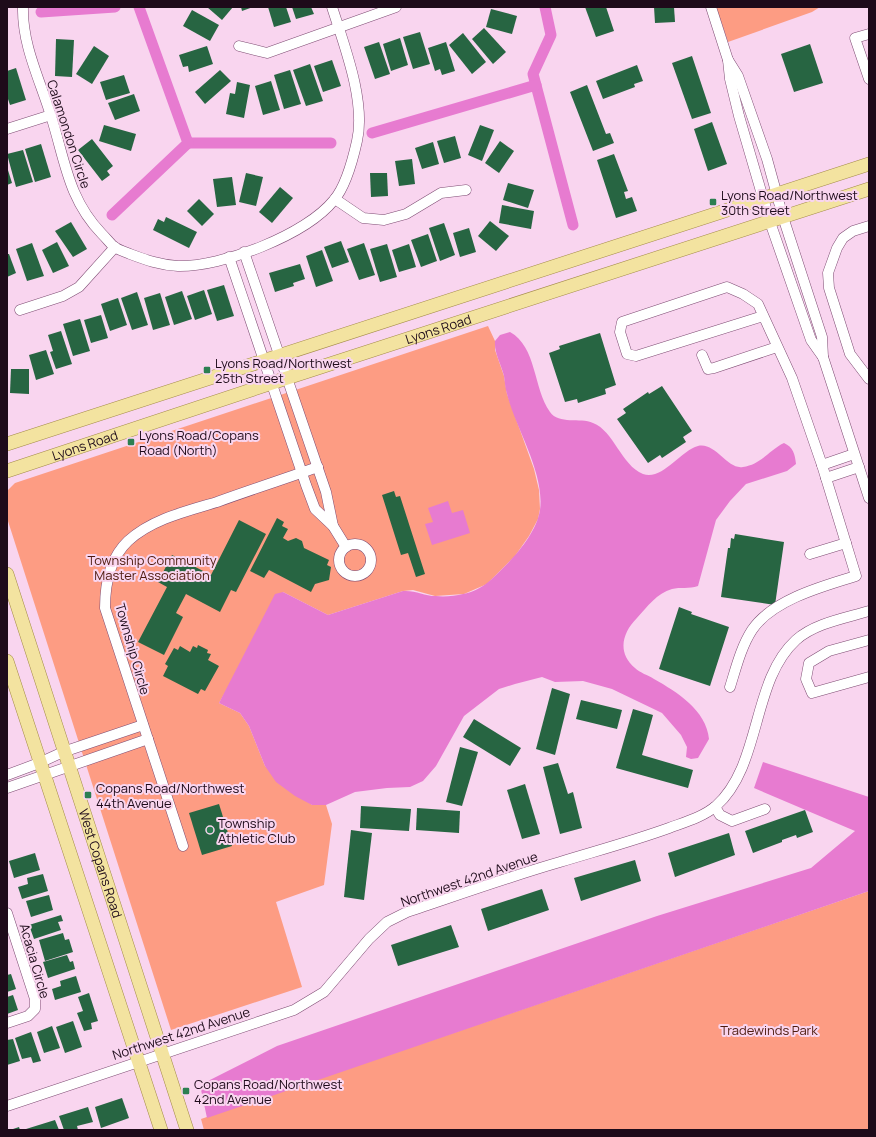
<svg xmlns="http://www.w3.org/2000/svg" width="876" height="1137" viewBox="0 0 876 1137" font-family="Manrope,sans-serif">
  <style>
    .green { fill: #fd9c83 }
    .water { fill: #e77bd0 }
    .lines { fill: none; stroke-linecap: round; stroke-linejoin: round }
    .canal { stroke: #e77bd0; stroke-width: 11 }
    .building { fill: #276542 }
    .minor-casing { stroke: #7e4c73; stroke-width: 11 }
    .major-casing { stroke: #a38b48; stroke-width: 14 }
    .minor { stroke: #fff; stroke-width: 10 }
    .major { stroke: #f3e3a0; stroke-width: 13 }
    .poi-dot { fill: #2c7f51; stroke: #f9d5ef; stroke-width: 1.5 }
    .labels { text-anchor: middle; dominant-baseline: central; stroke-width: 4; stroke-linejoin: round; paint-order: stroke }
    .street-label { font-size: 13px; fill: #1e0b1a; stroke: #f9d5ef }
    .poi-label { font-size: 13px; fill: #1e0b1a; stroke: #f9d5ef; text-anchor: start }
    .park-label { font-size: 13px; fill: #4d1b0e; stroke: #f9d5ef }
  </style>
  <rect width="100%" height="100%" fill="#f9d5ef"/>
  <g class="green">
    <path d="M716 7H820L812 12 728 42Z"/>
    <path d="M488 326 495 341V350L504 376 507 394 534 469 539 490 540 509 538 519 529 536 515 556 487 584 464 594 435 596 413 590 403 591 328 615 283 592 219 703 240 713 249 726 265 766 312 805H326L332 824 324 885 276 902 302 987 171 1030 7 518V491L15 483Z"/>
    <path d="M869 891V1130H204L201 1119Z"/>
  </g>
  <g class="water">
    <path d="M510 332C537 347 533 388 550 412 559 425 580 417 593 423 614 431 621 465 643 474 662 481 680 451 698 446 716 442 727 470 743 467 761 465 769 450 784 443 793 447 795 454 796 464L787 471 746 484 730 501 716 520 698 586C689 589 680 587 672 589 657 593 647 607 637 618 622 633 617 653 635 668 640 673 648 675 654 679 677 692 706 710 709 739L698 758 691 759 686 757 687 747 681 735 662 713 612 689 583 681 555 682 542 677 515 684 499 689 464 716 436 766 423 781 410 787 387 788 355 792 326 805H312L295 796 276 782 265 766 249 726 240 713 219 703 275 594 283 592 328 615 403 591C415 590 424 596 436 596 444 597 455 596 463 594 483 591 496 575 509 562 522 548 537 529 540 510 545 473 516 429 507 394 505 388 505 382 504 376 501 364 494 353 495 341L500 335Z"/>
    <path d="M448 501 452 513 463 510 470 533 432 545 425 524 433 522 428 508Z"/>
    <path d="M763 762 869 797V891L207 1118 200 1085 277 1046 657 916 811 868 855 831 754 788Z"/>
  </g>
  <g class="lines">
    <g class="canal">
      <path d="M545 7 551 35 533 74 573 225"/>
      <path d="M41 12 115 7"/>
      <path d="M372 133 536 85"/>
      <path d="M188 143H331"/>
      <path d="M112 215 188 143 139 7"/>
    </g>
  </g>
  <g class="building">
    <path d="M207 7H233L222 20Z"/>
    <path d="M241 7H253L242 11Z"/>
    <path d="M268 7H286L291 22 274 27Z"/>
    <path d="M292 7H311L314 14 296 19Z"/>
    <path d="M585 7H606L614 31 596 37Z"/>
    <path d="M654 7H674L675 22 655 23Z"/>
    <path d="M491 9 517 16 512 34 486 27Z"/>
    <path d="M192 10 219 25 210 41 183 26Z"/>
    <path d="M484 28 506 52 493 64 472 39Z"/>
    <path d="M420 32 430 64 413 69 403 37Z"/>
    <path d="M463 33 486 62 472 74 449 45Z"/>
    <path d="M400 38 408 65 391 71 383 44Z"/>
    <path d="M56 39 74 40 72 77 55 76Z"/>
    <path d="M379 42 390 74 375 79 364 47Z"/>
    <path d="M446 42 455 71 442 75 440 69 435 71 428 48Z"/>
    <path d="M810 44 823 83 794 92 781 54Z"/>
    <path d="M94 46 109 56 92 84 76 74Z"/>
    <path d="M207 46 213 64 189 72 188 66 183 67 179 55Z"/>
    <path d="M692 56 711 113 692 119 672 63Z"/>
    <path d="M332 60 341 86 323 92 314 66Z"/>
    <path d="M310 64 323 101 306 106 293 70Z"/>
    <path d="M637 65 643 81 634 84 635 87 603 99 596 81Z"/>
    <path d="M16 68 26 100 10 105 7 96V71Z"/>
    <path d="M220 70 231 81 205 104 195 92Z"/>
    <path d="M290 70 301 104 284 109 274 75Z"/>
    <path d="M124 75 130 93 106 100 100 82Z"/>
    <path d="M271 81 280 110 263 115 255 86Z"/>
    <path d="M237 82 250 85 244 118 226 114 230 93 235 94Z"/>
    <path d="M587 85 606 134 610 133 614 143 593 151 570 92Z"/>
    <path d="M134 94 140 111 115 120 108 103Z"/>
    <path d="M712 122 727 164 708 171 694 129Z"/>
    <path d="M104 125 136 134 131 151 99 141Z"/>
    <path d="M480 125 494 130 482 161 468 155Z"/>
    <path d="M455 136 461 158 444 163 437 141Z"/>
    <path d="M92 139 113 166 107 171 110 175 102 181 78 150Z"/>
    <path d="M500 141 514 151 499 173 485 163Z"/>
    <path d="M433 142 439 164 422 169 415 148Z"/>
    <path d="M41 144 51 177 35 182 25 149Z"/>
    <path d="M23 150 33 182 16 187 7 154Z"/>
    <path d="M614 154 628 191 624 192 626 199 632 197 637 211 616 218 597 160Z"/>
    <path d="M412 159 415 184 399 186 395 161Z"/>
    <path d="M7 167 12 183 7 185Z"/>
    <path d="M246 173 263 177 256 206 239 202Z"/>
    <path d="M370 173H387L388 196 371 197Z"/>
    <path d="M232 177 236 205 217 207 213 179Z"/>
    <path d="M508 183 534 190 528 208 503 200Z"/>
    <path d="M280 187 293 198 272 223 259 212Z"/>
    <path d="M199 199 214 214 202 226 187 211Z"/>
    <path d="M502 205 534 211 531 229 499 223Z"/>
    <path d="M166 217 197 232 189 248 153 230 158 219 164 222Z"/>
    <path d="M490 221 509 236 496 251 478 236Z"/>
    <path d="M71 222 87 249 73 257 55 231Z"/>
    <path d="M444 223 455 255 440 261 429 228Z"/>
    <path d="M469 228 476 252 460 257 453 233Z"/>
    <path d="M428 234 437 261 421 267 411 240Z"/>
    <path d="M341 241 349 262 332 268 324 247Z"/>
    <path d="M57 242 69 266 53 273 42 250Z"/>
    <path d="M32 243 44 276 27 281 16 249Z"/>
    <path d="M364 243 375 275 359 280 347 249Z"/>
    <path d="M387 244 397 277 380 282 370 249Z"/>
    <path d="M409 244 416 267 399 272 392 250Z"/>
    <path d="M322 250 333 281 316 287 306 256Z"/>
    <path d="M7 254H9L16 273 7 277Z"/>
    <path d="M300 264 305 279 293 283 294 286 275 292 269 273Z"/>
    <path d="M224 285 234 316 217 321 207 290Z"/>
    <path d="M204 290 212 314 195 320 187 296Z"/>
    <path d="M182 291 192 319 174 325 165 297Z"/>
    <path d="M137 292 148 325 132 330 121 298Z"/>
    <path d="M160 293 170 325 153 330 144 298Z"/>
    <path d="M118 298 127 325 110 331 101 304Z"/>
    <path d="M101 315 108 338 91 343 84 320Z"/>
    <path d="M80 319 90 351 73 356 63 324Z"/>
    <path d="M61 331 72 364 56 369 50 352 53 351 48 335Z"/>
    <path d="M600 333 616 385 605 389 606 394 578 403 577 399 565 402 549 353 560 349 559 346Z"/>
    <path d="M46 350 54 374 36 380 29 355Z"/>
    <path d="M11 369H29V394L10 393Z"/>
    <path d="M662 386 692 431 683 437 686 442 662 458 660 455 648 463 617 419 626 413 623 409 648 392 649 394Z"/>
    <path d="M394 491 396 497 400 496 425 574 416 577 408 553 401 555 382 495Z"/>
    <path d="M277 518 284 522 282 526 288 529 283 538 288 541 296 538 302 541 304 548 329 560 327 565 331 567 329 580 315 584 311 592 269 570 264 578 250 571Z"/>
    <path d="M239 520 266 534 236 592 231 590 220 612 186 594 176 613 183 617 164 655 138 642 167 587 158 582 172 555 211 575Z"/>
    <path d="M735 534 784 542 775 605 721 597 728 548H730L731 538 734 539Z"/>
    <path d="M679 607 692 612 691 614 729 627 710 686 659 669Z"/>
    <path d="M198 645 208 650 207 653 211 654 208 660 219 666 205 691 201 689 198 694 163 676 168 666 165 664 174 648 178 650 180 646 190 652 193 646 197 648Z"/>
    <path d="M552 688 570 694 555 755 536 749Z"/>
    <path d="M581 700 622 710 617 729 576 719Z"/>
    <path d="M633 709 653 715 642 755 693 770 688 788 616 768Z"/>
    <path d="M474 719 521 748 510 766 463 737Z"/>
    <path d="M460 747 478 752 462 806 446 802Z"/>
    <path d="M558 763 568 794 573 792 582 828 560 834 543 767Z"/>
    <path d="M525 784 540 834 522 839 507 790Z"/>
    <path d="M219 804 232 846 202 855 189 813Z"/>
    <path d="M361 806 411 809 409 831 360 828Z"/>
    <path d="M417 808 460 811 459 833 416 830Z"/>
    <path d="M805 810 813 832 797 838 796 835 782 840V842L753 853 745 831Z"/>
    <path d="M351 830 372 833 364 900 344 897Z"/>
    <path d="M729 833 735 855 675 877 668 853Z"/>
    <path d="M35 853 40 870 14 878 9 861Z"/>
    <path d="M635 860 641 881 581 901 574 878Z"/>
    <path d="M43 874 48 891 22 899 18 887 28 884 27 878Z"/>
    <path d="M542 889 549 910 488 931 481 909Z"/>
    <path d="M49 895 53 910 31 917 26 901Z"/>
    <path d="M61 915 63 921 58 922 61 930 34 939 29 925Z"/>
    <path d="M451 925 459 947 398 966 391 945Z"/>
    <path d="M63 933 65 940 69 939 73 952 45 961 39 940Z"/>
    <path d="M67 955 70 962 73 961 75 969 48 978 43 962Z"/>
    <path d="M11 974 16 989 7 992V975Z"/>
    <path d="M76 976 81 992 55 1000 52 989 61 986 60 981Z"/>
    <path d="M89 993 98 1021 91 1023 92 1029 84 1031 77 1013 83 1011 78 997Z"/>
    <path d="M13 995 18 1010 7 1014V997Z"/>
    <path d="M73 1021 82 1047 65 1053 56 1027Z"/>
    <path d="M52 1026 60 1048 44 1053 37 1032Z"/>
    <path d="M31 1032 41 1061 33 1063 31 1057 22 1059 15 1038Z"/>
    <path d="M13 1039 20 1061 7 1065V1040Z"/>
    <path d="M122 1098 129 1118 101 1128 95 1107Z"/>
    <path d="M88 1107 93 1122 77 1126 78 1130H64L59 1116Z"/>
    <path d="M55 1120 59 1130H27L26 1129Z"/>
    <path d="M19 1127 20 1130H10Z"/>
  </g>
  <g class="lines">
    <defs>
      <g id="minor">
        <path d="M23 7C22 45 40 80 51 116 65 160 68 199 102 234 106 238 110 243 114 247 119 250 125 252 130 254 146 260 160 265 178 266 222 267 306 235 334 200 346 186 353 159 357 141 366 101 344 45 332 7"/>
        <path d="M711 7 728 60 730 79 739 116 770 222 811 340 823 357"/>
        <path d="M869 34 855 38 869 79"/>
        <path d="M239 46 267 53 396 7"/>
        <path d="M728 60 738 76 767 159 783 217 822 337 823 357 869 498"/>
        <path d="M7 129 51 115"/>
        <path d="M335 199 363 218 384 220 406 214 441 193 466 190"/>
        <path d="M869 226 853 231 843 238 837 248 828 273 829 288 850 354 869 379"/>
        <path d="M244 252 326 492 333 526"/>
        <path d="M229 257 306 485 315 509 333 526 346 547"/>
        <path d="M20 310 63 296 79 287 115 247"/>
        <path d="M702 355 708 369 714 368 777 347"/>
        <path d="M822 465 854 454"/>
        <path d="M826 478 859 467"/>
        <circle cx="355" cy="560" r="16"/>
        <path d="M810 554 846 543"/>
        <path d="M869 640 829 651 809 663 806 679 812 693 869 677"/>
        <path d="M730 687C736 668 741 647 752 630 772 600 823 586 856 576L822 465 792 378 758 304 743 294 727 287 622 322 620 332 627 354 636 356 763 316"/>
        <path d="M7 775 39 763 63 752 143 725"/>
        <path d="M7 788 148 739"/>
        <path d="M715 807 720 815 732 821 765 809"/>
        <path d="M183 846 105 608C105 584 109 559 128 541 152 519 187 511 217 502 250 490 284 479 318 467"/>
        <path d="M7 913 35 999V1009L28 1016 7 1023"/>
        <path d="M7 1106 294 1010 324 992 369 939 387 922 407 912C458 895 508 877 560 862 596 851 633 841 669 828 685 822 703 817 716 806 762 765 751 681 796 640 815 623 846 618 869 611"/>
      </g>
      <g id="major">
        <path d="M7 444 869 164"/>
        <path id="s1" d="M7 471 287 378 869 189"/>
        <path id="s2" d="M7 574 187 1130"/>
        <path d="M7 661 161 1130"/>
      </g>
    </defs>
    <use href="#minor" class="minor-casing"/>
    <use href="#major" class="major-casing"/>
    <use href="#minor" class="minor"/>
    <use href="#major" class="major"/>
  </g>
  <g class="poi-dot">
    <rect x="709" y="198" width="8" height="8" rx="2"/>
    <rect x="203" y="366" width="8" height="8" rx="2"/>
    <rect x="127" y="438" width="8" height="8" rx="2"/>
    <rect x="84" y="791" width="8" height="8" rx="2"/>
    <circle cx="210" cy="830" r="4"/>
    <rect x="182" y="1087" width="8" height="8" rx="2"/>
  </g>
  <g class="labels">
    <g class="street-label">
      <text transform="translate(69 134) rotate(72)">Calamondon Circle</text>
      <text stroke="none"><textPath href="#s1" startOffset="454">Lyons Road</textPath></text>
      <text stroke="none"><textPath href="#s1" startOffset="82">Lyons Road</textPath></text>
      <text transform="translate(133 649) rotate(74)">Township Circle</text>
      <text stroke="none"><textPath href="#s2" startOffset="304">West Copans Road</textPath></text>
      <text transform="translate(469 879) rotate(-19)">Northwest 42nd Avenue</text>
      <text transform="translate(35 961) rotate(74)">Acacia Circle</text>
      <text transform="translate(181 1033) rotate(-18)">Northwest 42nd Avenue</text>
    </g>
    <g class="poi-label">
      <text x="721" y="195">Lyons Road/Northwest<tspan x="721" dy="15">30th Street</tspan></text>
      <text x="215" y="363">Lyons Road/Northwest<tspan x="215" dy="15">25th Street</tspan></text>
      <text x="139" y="435">Lyons Road/Copans<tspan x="139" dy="15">Road (North)</tspan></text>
      <text x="96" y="788">Copans Road/Northwest<tspan x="96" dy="15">44th Avenue</tspan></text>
      <text x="218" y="823">Township<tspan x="218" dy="15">Athletic Club</tspan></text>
      <text x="194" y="1084">Copans Road/Northwest<tspan x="194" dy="15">42nd Avenue</tspan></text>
    </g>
    <g class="park-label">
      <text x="152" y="560">Township Community<tspan x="152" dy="15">Master Association</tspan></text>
      <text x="769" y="1030">Tradewinds Park</text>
    </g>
  </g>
  <rect width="876" height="1137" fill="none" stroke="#1e0b1a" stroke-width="16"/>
</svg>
